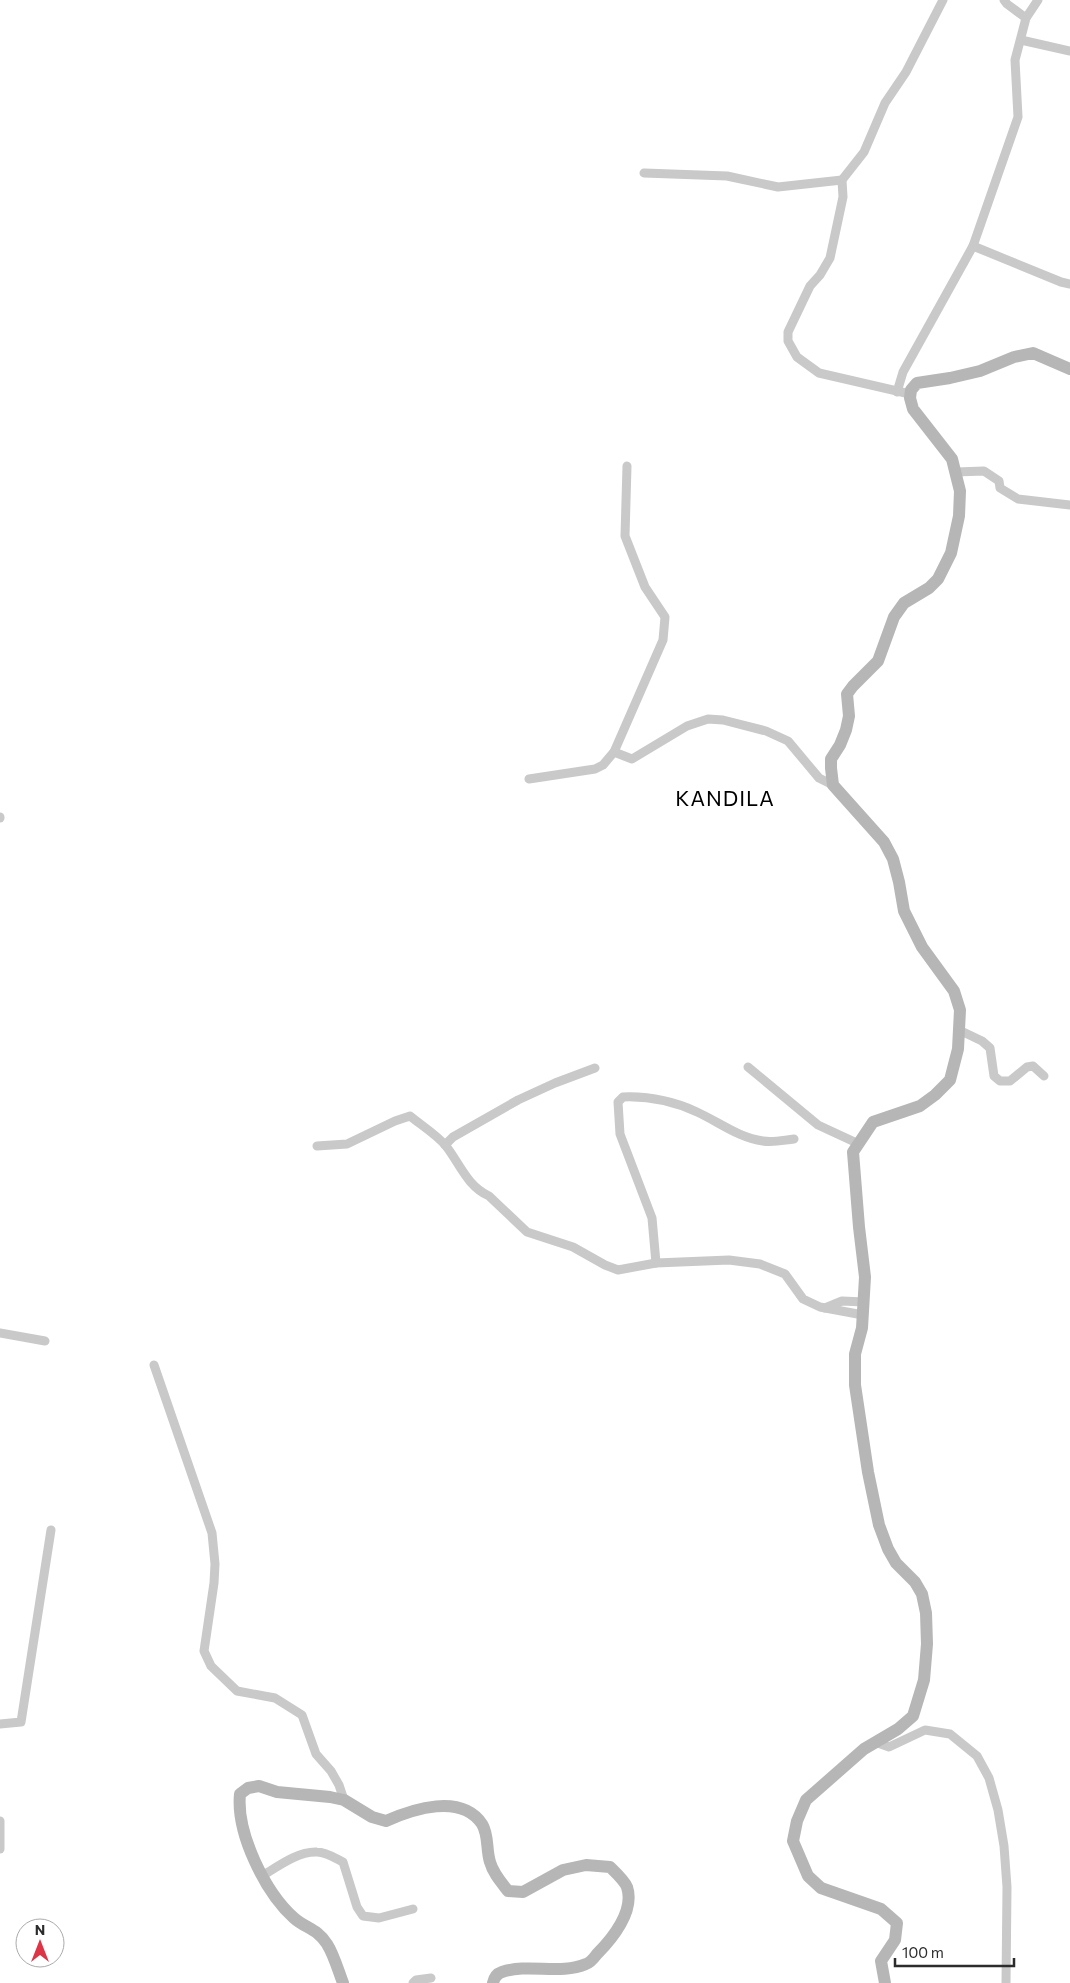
<svg xmlns="http://www.w3.org/2000/svg" width="1070" height="1983" viewBox="0 0 1070 1983" font-family="Commissioner,sans-serif">
  <style>
    .lines { fill: none; stroke-linecap: round; stroke-linejoin: round }
    .minor { stroke: #c9c9c9; stroke-width: 9 }
    .secondary { stroke: #b6b6b6; stroke-width: 12 }
    .labels { text-anchor: middle; dominant-baseline: central; stroke-width: 5; stroke-linejoin: round; paint-order: stroke }
    .quarter-label { font-size: 21px; letter-spacing: 1px; fill: #000; stroke: #fff }
  </style>
  <rect width="100%" height="100%" fill="#fff"/>
  <g class="lines">
    <g class="minor">
      <path d="M1004 0 1007 4 1026 18"/>
      <path d="M1021 40 1070 51"/>
      <path d="M644 173 727 176 778 187 842 180"/>
      <path d="M973 246 1061 282 1070 284"/>
      <path d="M897 392 903 372 973 246 1018 117 1015 60 1026 18 1038 0"/>
      <path d="M910 394 819 373 797 357 788 341V332L810 286 820 275 830 258 843 197 842 180 864 152 885 103 906 72 943 0"/>
      <path d="M956 472 984 471 999 481 1000 488 1018 499 1070 505"/>
      <path d="M614 752 632 759 687 726 708 719 723 720 766 731 788 741 819 778 833 785"/>
      <path d="M529 779 595 769 603 765 614 752 663 640 665 617 645 587 625 536 627 466"/>
      <path d="M0 817V818"/>
      <path d="M959 1030 982 1041 990 1048 994 1076 1000 1081H1010L1027 1067 1033 1066 1044 1076"/>
      <path d="M748 1067 818 1125 859 1144"/>
      <path d="M445 1145 453 1137 518 1100 555 1083 595 1068"/>
      <path d="M317 1146 347 1144 395 1121 410 1116C421 1125 437 1135 446 1146 460 1164 467 1186 489 1196L527 1232 573 1247 605 1265 618 1270 656 1263 729 1260 760 1264 785 1274 803 1299 820 1307 863 1315"/>
      <path d="M656 1263 652 1218 620 1134 618 1102 623 1097C648 1096 673 1101 697 1112 719 1122 739 1138 763 1141 773 1143 784 1140 794 1139"/>
      <path d="M825 1308 842 1301 864 1302"/>
      <path d="M0 1333 45 1341"/>
      <path d="M154 1365 212 1533 215 1564 214 1583 204 1651 211 1666 237 1691 275 1698 302 1715 316 1754 331 1771 339 1785 344 1800"/>
      <path d="M0 1724 21 1722 51 1530"/>
      <path d="M875 1742 889 1747 925 1730 950 1734 977 1756 989 1778 998 1810 1004 1846 1007 1887 1006 1983"/>
      <path d="M0 1821V1849"/>
      <path d="M262 1876C277 1867 298 1851 317 1852 326 1852 335 1858 343 1862L357 1907 363 1916 379 1918 413 1909"/>
      <path d="M413 1983 416 1980 431 1978"/>
    </g>
    <g class="secondary">
      <path d="M343 1983C338 1970 334 1955 327 1944 318 1929 305 1928 294 1918 265 1892 236 1833 240 1794L248 1788 259 1786 277 1792 330 1797 344 1800 372 1817 386 1821C413 1809 461 1793 482 1824 489 1835 486 1850 490 1862 493 1873 501 1882 508 1891L523 1892 563 1870 586 1865 610 1867C615 1872 624 1880 627 1887 635 1911 612 1939 597 1954 594 1958 590 1963 586 1964 560 1975 529 1963 502 1972 496 1974 494 1978 493 1983"/>
      <path d="M885 1983 881 1961 895 1940 897 1923 881 1909 821 1888 808 1876 793 1841 797 1821 806 1800 864 1749 898 1729 913 1716 924 1680 927 1644 926 1613 922 1594 915 1582 896 1563 888 1549 879 1525 868 1472 855 1385V1354L862 1328 865 1277 859 1227 853 1152 873 1122 920 1106 935 1095 950 1080 958 1049 960 1010 954 991 922 947 904 911 899 882 893 859 884 842 833 785 831 768V759L840 745 846 730 849 716 847 694 853 686 878 661 894 617 904 603 929 588 938 579 951 553 959 516 960 491 952 459 913 409 910 398 911 390 917 383 950 378 980 371 1014 357 1033 353 1070 369"/>
    </g>
  </g>
  <g class="labels">
    <g class="quarter-label">
      <text x="725" y="797">KANDILA</text>
    </g>
  </g>
  <g transform="translate(40 1943)"><circle r="24" fill="#ffffff" stroke="#ababab"/>
  <path d="M0-4L9 19L0 12L-9 19Z" fill="#dd3446"/>
  <text y="-8" font-size="14" font-weight="bold" text-anchor="middle" fill="#2c2c2c">N</text>
  </g>
  <path d="M895 1958v8h119v-8" fill="none" stroke="#2c2c2c" stroke-width="2.5"/>
  <text x="902" y="1958" font-size="15" fill="#2c2c2c" stroke="#ffffff" stroke-width="4" paint-order="stroke">100 m</text>
</svg>
